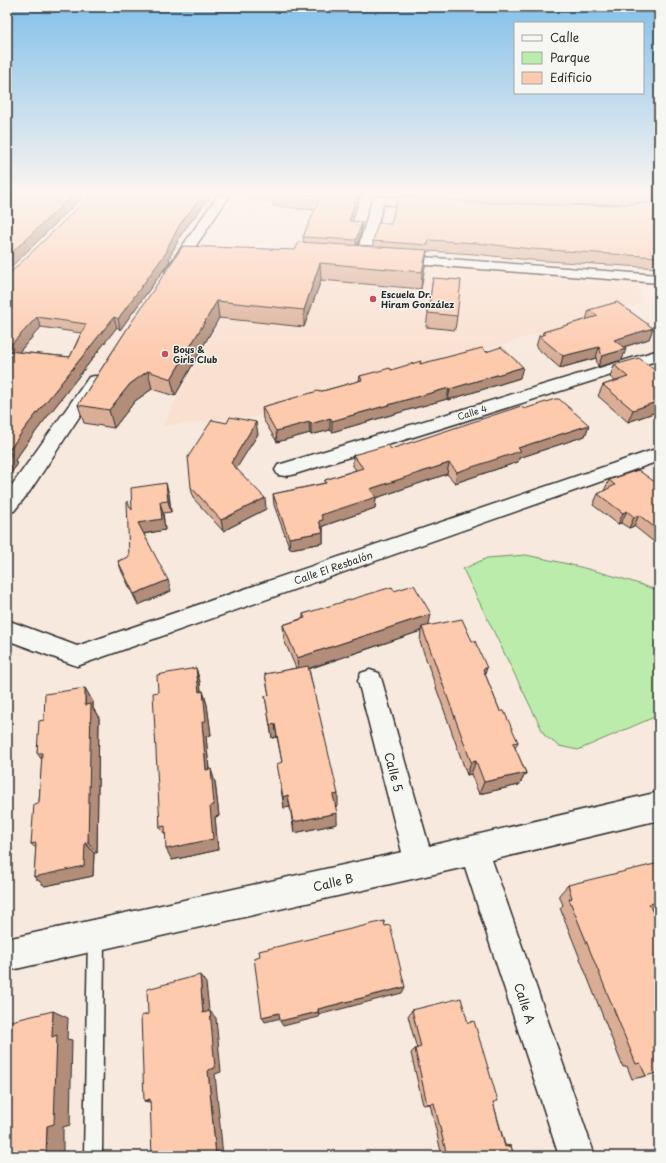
<svg xmlns="http://www.w3.org/2000/svg" width="666" height="1163" viewBox="0 0 666 1163" font-family="'Playpen Sans',sans-serif">
  <style>
    .built { fill: #fae0d0 }
    .green { fill: #bbecab; stroke: #738c6b }
    .lines { fill: none; stroke-linecap: round; stroke-linejoin: round }
    .service-casing { stroke: #2b2b2b; stroke-width: 3 }
    .minor-casing { stroke: #2b2b2b; stroke-width: 3 }
    .tertiary-casing { stroke: #2b2b2b; stroke-width: 3 }
    .service { fill: #f6f6f2; fill-rule: evenodd }
    .minor { fill: #f6f6f2; fill-rule: evenodd }
    .tertiary { fill: #f6f6f2; fill-rule: evenodd }
    .wall { fill: #daae96; stroke: #2b2b2b; fill-rule: evenodd }
    .shaded-wall { fill: #b18d7a; stroke: #2b2b2b }
    .building { fill: #fdcaae; stroke: #2b2b2b }
    .poi-dot { fill: #d1495b; stroke: #f6f6f2; stroke-width: 1.5 }
    .labels { text-anchor: middle; dominant-baseline: central; stroke-width: 3; stroke-linejoin: round; paint-order: stroke }
    .far-poi-label { font-size: 9px; font-weight: bold; fill: #2b2b2b; stroke: #f6f6f2; text-anchor: start }
    .far-street-label { font-size: 9px; fill: #2b2b2b; stroke: #f6f6f2 }
    .street-label { font-size: 10px; fill: #2b2b2b; stroke: #f6f6f2 }
    .near-street-label { font-size: 12px; fill: #2b2b2b; stroke: #f6f6f2 }
  </style>
  <rect width="100%" height="100%" fill="#f8e9de"/>
  <filter id="ink" filterUnits="userSpaceOnUse"><feTurbulence type="fractalNoise" baseFrequency=".025" numOctaves="2"/><feDisplacementMap in="SourceGraphic" scale="8" xChannelSelector="R" yChannelSelector="G"/><feConvolveMatrix kernelMatrix="1 2 1 2 8 2 1 2 1" color-interpolation-filters="sRGB"/></filter>
  <g filter="url(#ink)">
    <path class="built" d="M260 248 636 276 642 303 255 417 162 426Z"/>
    <path class="green" d="M526 555C571 564 616 575 659 591V715L578 750 559 746 545 736 463 569 487 558Z"/>
    <g class="lines">
      <defs>
        <path id="service" d="M96 929 102 931 104 937 102 1156H84L88 937 90 931Z"/>
        <g id="minor">
          <path d="M378 196 425 201 429 202 431 205 429 208 425 209 383 204 370 256 368 259H358L356 256 372 200 374 197Z"/>
          <path d="M395 255 659 275V283L390 262 388 259 390 256Z"/>
          <path d="M659 350V360L292 475 285 476 278 475 275 470 278 465Z"/>
          <path d="M659 448V461L77 666 7 640V620L77 646Z"/>
          <path d="M370 670 379 673 382 681 429 846 659 792V820L492 860 595 1156H559L465 867 7 971V939L402 852 358 681 361 673Z"/>
        </g>
        <g id="tertiary">
          <path d="M218 195H230L177 274 172 275 167 274 165 271Z"/>
          <path d="M95 376 101 377 103 381 30 491 14 511 7 513V492L89 377Z"/>
        </g>
      </defs>
      <use href="#service" class="service-casing"/>
      <use href="#minor" class="minor-casing"/>
      <use href="#tertiary" class="tertiary-casing"/>
      <use href="#service" class="service"/>
      <use href="#minor" class="minor"/>
      <use href="#tertiary" class="tertiary"/>
    </g>
    <g class="wall">
      <path d="M255 195H361L352 221 362 222 361 232 357 245 373 246V241L391 224 399 195H659V202L627 204 659 202V268L530 260 474 254 428 251 427 256H426L425 266 421 289 321 280 304 327 219 318 175 396 152 389 135 401 114 428 84 423 78 405 131 323 295 250 304 242 303 237 315 210 273 206V202L255 200ZM621 204 593 206 573 205Z"/>
      <path d="M210 197 182 233 169 258 170 261 120 330 117 327 30 439 15 460 17 465 7 478V275ZM41 327 81 333 70 357 19 352Z"/>
      <path d="M433 278 457 316 455 330 426 327Z"/>
      <path d="M589 310 653 328 649 339 624 347 622 360 598 367 596 358 560 368 536 347 539 336H542L543 332 586 320Z"/>
      <path d="M486 352 520 378 448 400 447 399 415 408 332 432 330 430 311 435 310 433 277 442 263 419 262 407 319 392 359 381 360 376 391 370Z"/>
      <path d="M614 365 656 371 659 370V411L628 422 598 396 603 385 615 381 610 377Z"/>
      <path d="M524 409 589 425 585 436 519 458 518 462 455 483 447 474 376 498 375 508 323 526V543L290 549 274 505 273 494 325 483V480L356 470 353 466V455L391 449Z"/>
      <path d="M258 434 236 468 266 509 223 531 193 498 191 487Z"/>
      <path d="M609 480 659 485V546L634 526 629 528 621 523 618 524 593 505 598 494 604 491Z"/>
      <path d="M169 494 171 512 163 513 165 530 144 534 171 591 138 605 122 572 118 561 129 557 132 510Z"/>
      <path d="M394 591 429 625 485 674 500 711 518 742 515 748 526 773 519 785 479 794 471 774 467 775 420 642 421 631 309 669 338 806H335L337 824 294 833 290 807 284 808 279 776 282 762 277 737 272 738 265 696 269 695 265 674 296 668 284 640 283 625 303 618V614Z"/>
      <path d="M196 668 200 682 201 691H203L207 705 211 735 206 736 209 769 215 782 219 816 215 817 218 850 172 860 166 836 160 827 158 692Z"/>
      <path d="M85 688 93 702V708L99 718 97 853H94L93 876 45 886 34 877 36 848 31 844 39 803 42 760 37 753 44 720Z"/>
      <path d="M568 885 651 909 659 1009 653 1010 646 1076 632 1079 627 1066 623 1067 560 908 563 905 559 895Z"/>
      <path d="M412 1010 468 1023 493 1102 505 1145 511 1146 514 1156H442L430 1104 423 1105 411 1053 415 1049H417L408 1016Z"/>
    </g>
    <g class="shaded-wall">
      <path d="M73 195H85L7 271V257Z"/>
      <path d="M203 195H211L182 233 169 258 170 261 120 330 118 319 166 250 180 224Z"/>
      <path d="M357 195H361L349 231V221Z"/>
      <path d="M362 222 361 232 356 250V240Z"/>
      <path d="M427 250 425 266 421 289 422 272Z"/>
      <path d="M320 263 321 280 304 327V310Z"/>
      <path d="M217 301 219 318 175 396 171 379Z"/>
      <path d="M37 317 41 327 11 361 7 353V349Z"/>
      <path d="M114 317 117 327 30 439 15 460 17 465 7 478V453L25 428Z"/>
      <path d="M653 328 649 339 610 351 614 340Z"/>
      <path d="M599 347 596 358 560 368 563 356Z"/>
      <path d="M626 349 622 360 598 367 602 356Z"/>
      <path d="M523 367 520 378 448 400 450 389Z"/>
      <path d="M148 371 152 389 135 401 114 428 109 410 130 384Z"/>
      <path d="M449 388 447 399 415 408 332 432V421L416 397Z"/>
      <path d="M659 401V411L628 422 633 410Z"/>
      <path d="M330 418V430L311 435V424Z"/>
      <path d="M256 422 258 434 233 474 231 463Z"/>
      <path d="M309 422 310 433 277 442 276 431Z"/>
      <path d="M589 425 585 436 519 458 518 462 455 483 457 472 518 448Z"/>
      <path d="M449 463 447 474 376 498 375 508 323 526V531L319 521 321 515 370 489Z"/>
      <path d="M166 483 169 494 171 512 168 501Z"/>
      <path d="M265 498 266 509 223 531 221 520Z"/>
      <path d="M160 502 163 513 165 530 142 534 138 523Z"/>
      <path d="M627 511 621 523 618 524 623 513Z"/>
      <path d="M639 515 634 526 629 528 634 517Z"/>
      <path d="M323 532V543L290 549 289 538Z"/>
      <path d="M168 580 171 591 138 605 134 594Z"/>
      <path d="M431 614 428 629 422 627 421 631 298 672 297 658Z"/>
      <path d="M196 668 200 682 203 706 199 692Z"/>
      <path d="M487 668 482 683 483 669Z"/>
      <path d="M85 688 93 702V708L99 718 97 853 88 842 85 705Z"/>
      <path d="M203 691 207 705 211 735 206 736 210 782 206 770 202 722Z"/>
      <path d="M275 724 277 737 272 738 270 725Z"/>
      <path d="M476 761 471 774 467 775 471 762Z"/>
      <path d="M211 769 215 782 219 816 215 817 218 850 172 860 166 849 210 806Z"/>
      <path d="M526 773 519 785 479 794 484 782Z"/>
      <path d="M338 794V806L333 807V795Z"/>
      <path d="M288 795 290 807 284 808 283 797Z"/>
      <path d="M337 813V824L294 833 293 822Z"/>
      <path d="M85 843 94 853 93 876 45 886 34 877Z"/>
      <path d="M659 902V908L637 913 649 904Z"/>
      <path d="M200 975 206 983 210 1019 203 1013Z"/>
      <path d="M405 987 402 993 318 1015V1009Z"/>
      <path d="M659 1007V1009L639 1014 653 1009Z"/>
      <path d="M53 1011 68 1018 67 1039 72 1040 70 1125 63 1127V1156H46L47 1126Z"/>
      <path d="M210 1011 216 1018 221 1072 215 1074 223 1156H216L208 1070Z"/>
      <path d="M318 1012 319 1017 283 1026 280 1021Z"/>
      <path d="M279 1013 281 1018 265 1022 262 1017Z"/>
      <path d="M150 1099 155 1103 144 1101Z"/>
    </g>
    <g class="building">
      <path d="M7 195H73L7 257Z"/>
      <path d="M91 195H203L180 224 166 250H168L118 319 114 317 25 428 7 453V351L70 357 86 324 37 317 7 349V275H8Z"/>
      <path d="M273 195H357L349 221 362 222 356 240 303 237 319 200Z"/>
      <path d="M398 196 488 203 593 206 659 202V257L532 249 476 243 429 240 428 245 373 241 378 223 391 224Z"/>
      <path d="M299 242 427 250 422 272 320 263 304 310 217 301 171 379 148 371 130 384 109 410 78 405 131 323 183 246 295 250Z"/>
      <path d="M433 278 461 280 457 316 428 313Z"/>
      <path d="M617 302 653 328 614 340 626 349 602 356 599 347 563 356 539 336 546 334 543 332 598 316 589 310Z"/>
      <path d="M501 347 523 367 450 389 449 388 416 397 332 421 330 418 311 424 309 422 276 431 262 407 318 391 319 392 362 380 360 376 390 368 391 370 421 361 420 364 482 348 486 352Z"/>
      <path d="M639 358 656 371 659 370V401L633 410 603 385 628 377 614 365Z"/>
      <path d="M555 399H559L589 425 518 448 521 451 457 472 449 463 370 489 376 497 321 515 323 520 319 521 323 532 289 538 273 494 326 483 325 480 363 468 353 455 388 445 391 449 521 406 524 409Z"/>
      <path d="M230 417 256 422 231 463 265 498 221 520 191 487 188 457 212 420 227 423Z"/>
      <path d="M7 453 12 454 7 460Z"/>
      <path d="M638 470 659 485V531L639 515 634 517 627 511 623 513 598 494 615 485 609 480Z"/>
      <path d="M166 483 168 501 160 502 162 519 138 523 168 580 134 594 118 561 129 557 127 501 132 510 131 488Z"/>
      <path d="M414 585 431 614 297 658 283 625 305 618 303 614 392 587 394 591Z"/>
      <path d="M462 619 472 641H475L487 668 483 669 500 711H504L518 742 513 743 526 773 484 782 476 761 471 762 422 627Z"/>
      <path d="M308 666 338 794 333 795 337 813 293 822 288 795 283 797 277 764 282 762 275 724 270 725 265 696 269 695 265 674Z"/>
      <path d="M196 668 199 692 203 691 206 721 202 722 206 770 211 769 214 805 210 806 213 839 166 849 165 826 160 827 153 693 158 692 157 675Z"/>
      <path d="M85 688V705L91 704 88 842 85 843 84 866 34 877 36 843 31 844 34 804 39 803 42 753H37L39 721 44 720 45 694Z"/>
      <path d="M659 863V902L649 904 659 926V1007L653 1009 659 1024V1072L646 1076 640 1063 636 1064 569 899 572 898 568 885Z"/>
      <path d="M384 921 385 926 390 925 405 987 318 1009V1012L280 1021 279 1013 262 1017 254 958 260 956 259 951Z"/>
      <path d="M200 975 203 1013 210 1011 215 1068 208 1070 216 1156H152L150 1099 144 1101 141 1016 148 1014 147 989Z"/>
      <path d="M461 998 468 1023 474 1021 498 1101 493 1102 505 1147 511 1146 514 1156H447L434 1103 427 1104 415 1049 421 1047 412 1010Z"/>
      <path d="M53 1011 52 1037 57 1035 54 1124 47 1126 46 1156H7V1022Z"/>
    </g>
  </g>
  <linearGradient id="sky" x2="0" y2="1"><stop stop-color="#83c0ea"/><stop offset="0.54" stop-color="#fcf5f0"/><stop offset="1" stop-color="#fcf5f0" stop-opacity="0"/></linearGradient>
  <rect width="666" height="358" fill="url(#sky)"/>
  <g class="poi-dot">
    <circle cx="373" cy="299" r="4"/>
    <circle cx="165" cy="354" r="4"/>
  </g>
  <g class="labels">
    <g class="far-poi-label">
      <text x="381" y="294">Escuela Dr.<tspan x="381" dy="10">Hiram González</tspan></text>
      <text x="173" y="349">Boys &amp;<tspan x="173" dy="10">Girls Club</tspan></text>
    </g>
    <g class="far-street-label">
      <text transform="translate(472 412) rotate(-17)">Calle 4</text>
    </g>
    <g class="street-label">
      <text transform="translate(333 567) rotate(-19)">Calle El Resbalón</text>
    </g>
    <g class="near-street-label">
      <text transform="translate(394 772) rotate(75)">Calle 5</text>
      <text transform="translate(333 882) rotate(-13)">Calle B</text>
      <text transform="translate(525 1003) rotate(72)">Calle A</text>
    </g>
  </g>
  <rect width="666" height="1163" fill="none" stroke="#f6f6f2" stroke-width="24"/>
  <rect x="12" y="12" width="642" height="1139" fill="none" stroke="#2b2b2b" stroke-width="1.5" filter="url(#ink)"/>
  <rect x="514" y="22" width="130" height="72" fill="#f6f6f2" stroke="#a5a5a2"/>
  <rect x="522" y="35" width="20" height="6" fill="#f6f6f2" stroke="#a5a5a2"/>
  <text x="550" y="42" font-size="12" fill="#2b2b2b">Calle</text>
  <rect x="522" y="52" width="20" height="12" fill="#bbecab" stroke="#a5a5a2"/>
  <text x="550" y="62" font-size="12" fill="#2b2b2b">Parque</text>
  <rect x="522" y="72" width="20" height="12" fill="#fdcaae" stroke="#a5a5a2"/>
  <text x="550" y="82" font-size="12" fill="#2b2b2b">Edificio</text>
</svg>
